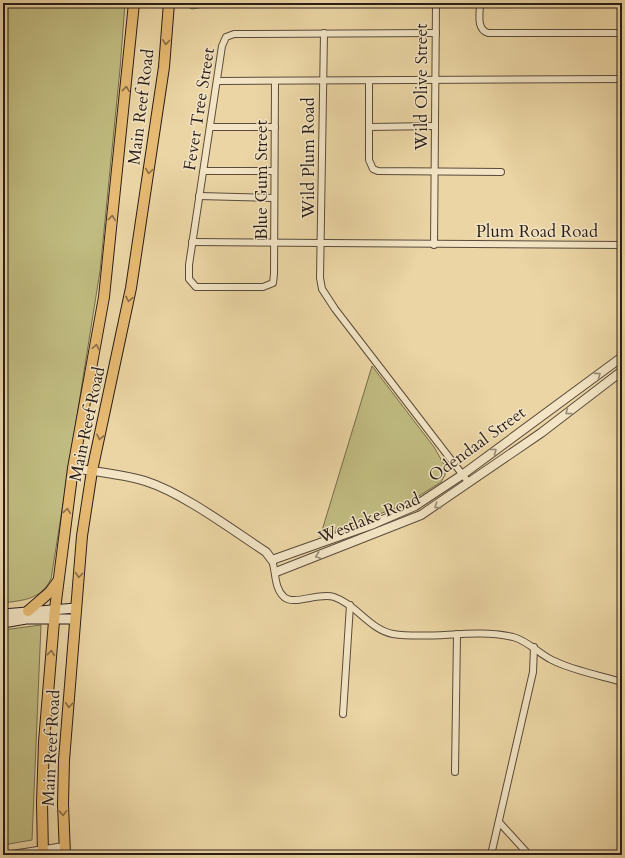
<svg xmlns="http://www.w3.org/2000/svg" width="625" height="858" viewBox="0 0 625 858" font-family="Cardo,serif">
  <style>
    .green { fill: #c0bb80; stroke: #756c4c }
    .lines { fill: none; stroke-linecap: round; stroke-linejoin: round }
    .minor-casing { stroke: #5a4b3b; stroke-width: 8 }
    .tertiary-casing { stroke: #5a4b3b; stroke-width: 10 }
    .secondary-casing { stroke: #2a1d18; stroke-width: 11 }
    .primary-casing { stroke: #2a1d18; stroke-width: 12 }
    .minor { stroke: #f2e4c4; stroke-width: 6 }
    .tertiary { stroke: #f2e4c4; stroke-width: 8 }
    .secondary { stroke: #f2e4c4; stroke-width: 9 }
    .primary { stroke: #e6ba72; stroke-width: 10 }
    .oneway { stroke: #886c45 }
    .oneway2 { stroke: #988a77 }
    .labels { text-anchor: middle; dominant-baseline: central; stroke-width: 3; stroke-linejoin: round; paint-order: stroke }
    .street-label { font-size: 17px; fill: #2a1d18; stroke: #f2e4c4 }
  </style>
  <rect width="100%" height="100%" fill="#ebd5a4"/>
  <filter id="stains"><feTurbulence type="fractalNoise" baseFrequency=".005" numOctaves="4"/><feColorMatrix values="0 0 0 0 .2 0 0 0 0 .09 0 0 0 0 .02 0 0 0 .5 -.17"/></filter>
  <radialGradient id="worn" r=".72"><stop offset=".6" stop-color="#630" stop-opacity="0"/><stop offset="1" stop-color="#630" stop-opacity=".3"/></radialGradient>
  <g class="green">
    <path d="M3 3H125L120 69 100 271 51 579C40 600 24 600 3 603Z"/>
    <path d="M183 3H230L192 9 183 5Z"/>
    <path d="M372 366 434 447 446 468 445 475 441 482 408 503 320 537Z"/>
    <path d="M41 625 32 840 3 845V630Z"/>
  </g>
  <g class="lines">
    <defs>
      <g id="minor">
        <path d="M480 3C480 14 476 29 488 33H622"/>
        <path d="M324 33 320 278 322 289 335 309 469 483"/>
        <path d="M217 81 622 79"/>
        <path d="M275 81 274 274 273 283 263 287H196L189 279V265L222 46 226 37 234 34 436 33"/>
        <path d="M369 81V160L373 169 378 171 501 172"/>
        <path d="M210 127H275"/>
        <path d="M369 127 435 126"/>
        <path d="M204 171H274"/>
        <path d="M199 196 274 198"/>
        <path d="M192 242 622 245"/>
        <path d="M434 245 436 3"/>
        <path d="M272 560C276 572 274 588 284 597 294 606 319 592 334 597 356 604 370 630 393 634 432 640 474 628 513 637 528 641 538 653 552 660 574 671 599 675 622 682"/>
        <path d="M343 714 350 605"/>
        <path d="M455 772 457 634"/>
        <path d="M499 822 529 855"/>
        <path d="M491 855 533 672 534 647"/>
      </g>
      <g id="tertiary">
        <path d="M73 468C97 472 122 474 145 481 183 493 231 529 266 552L272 560 371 525 415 506 462 475 622 357"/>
        <path d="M276 572 421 515 541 433 622 371"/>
        <path d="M12 855 64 847"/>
      </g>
      <g id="secondary">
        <path d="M3 614 76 608"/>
        <path d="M3 623 26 619H75"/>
      </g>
      <g id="primary">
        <path d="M28 611 50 592 58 581"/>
        <path d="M43 855 42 803 44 742 55 609 73 468 104 297 134 3"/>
        <path d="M65 855 63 804 64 760 82 536 92 471 131 288 164 67 169 3"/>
      </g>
    </defs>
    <use href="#minor" class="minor-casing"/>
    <use href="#tertiary" class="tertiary-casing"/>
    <use href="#secondary" class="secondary-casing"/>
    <use href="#primary" class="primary-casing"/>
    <use href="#minor" class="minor"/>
    <use href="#tertiary" class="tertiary"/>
    <use href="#secondary" class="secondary"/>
    <use href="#primary" class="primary"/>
  </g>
  <defs><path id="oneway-chevron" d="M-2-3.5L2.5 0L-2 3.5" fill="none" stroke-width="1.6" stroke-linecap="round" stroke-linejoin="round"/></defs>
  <g class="oneway">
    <use href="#oneway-chevron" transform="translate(166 42) rotate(94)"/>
    <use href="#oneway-chevron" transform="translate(126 89) rotate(-84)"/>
    <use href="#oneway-chevron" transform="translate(149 171) rotate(98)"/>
    <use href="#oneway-chevron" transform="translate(112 218) rotate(-84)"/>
    <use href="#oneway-chevron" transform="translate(129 299) rotate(101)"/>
    <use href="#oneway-chevron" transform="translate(96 347) rotate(-79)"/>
    <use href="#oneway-chevron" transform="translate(100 437) rotate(102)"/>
    <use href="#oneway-chevron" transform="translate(67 511) rotate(-83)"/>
    <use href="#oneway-chevron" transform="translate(79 575) rotate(95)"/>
    <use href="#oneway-chevron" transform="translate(51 653) rotate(-85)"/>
    <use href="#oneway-chevron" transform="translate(69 705) rotate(95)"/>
    <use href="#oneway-chevron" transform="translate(63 813) rotate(88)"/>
  </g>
  <g class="oneway2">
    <use href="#oneway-chevron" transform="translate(598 375) rotate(-36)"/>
    <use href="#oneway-chevron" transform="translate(568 412) rotate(143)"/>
    <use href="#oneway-chevron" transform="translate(494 451) rotate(-36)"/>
    <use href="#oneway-chevron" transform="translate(437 506) rotate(147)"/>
    <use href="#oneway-chevron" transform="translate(318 556) rotate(160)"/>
  </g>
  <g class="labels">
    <g class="street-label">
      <text transform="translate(421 87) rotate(-90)">Wild Olive Street</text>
      <text transform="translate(141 107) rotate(-83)">Main Reef Road</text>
      <text transform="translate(199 109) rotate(-81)">Fever Tree Street</text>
      <text transform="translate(308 158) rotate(-90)">Wild Plum Road</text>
      <text transform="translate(261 180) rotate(-90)">Blue Gum Street</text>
      <text x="537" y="231">Plum Road Road</text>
      <text transform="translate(87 424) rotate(-78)">Main Reef Road</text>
      <text transform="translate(477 444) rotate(-36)">Odendaal Street</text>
      <text transform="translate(369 518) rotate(-22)">Westlake Road</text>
      <text transform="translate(51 748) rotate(-87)">Main Reef Road</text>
    </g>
  </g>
  <rect width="625" height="858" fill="none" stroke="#ebd5a4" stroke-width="16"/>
  <rect x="4" y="4" width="617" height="850" fill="none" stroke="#2a1d18" stroke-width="2"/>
  <rect x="8" y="8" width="609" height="842" fill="none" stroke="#2a1d18"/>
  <rect width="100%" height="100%" filter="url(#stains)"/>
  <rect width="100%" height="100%" fill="url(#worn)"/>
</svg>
